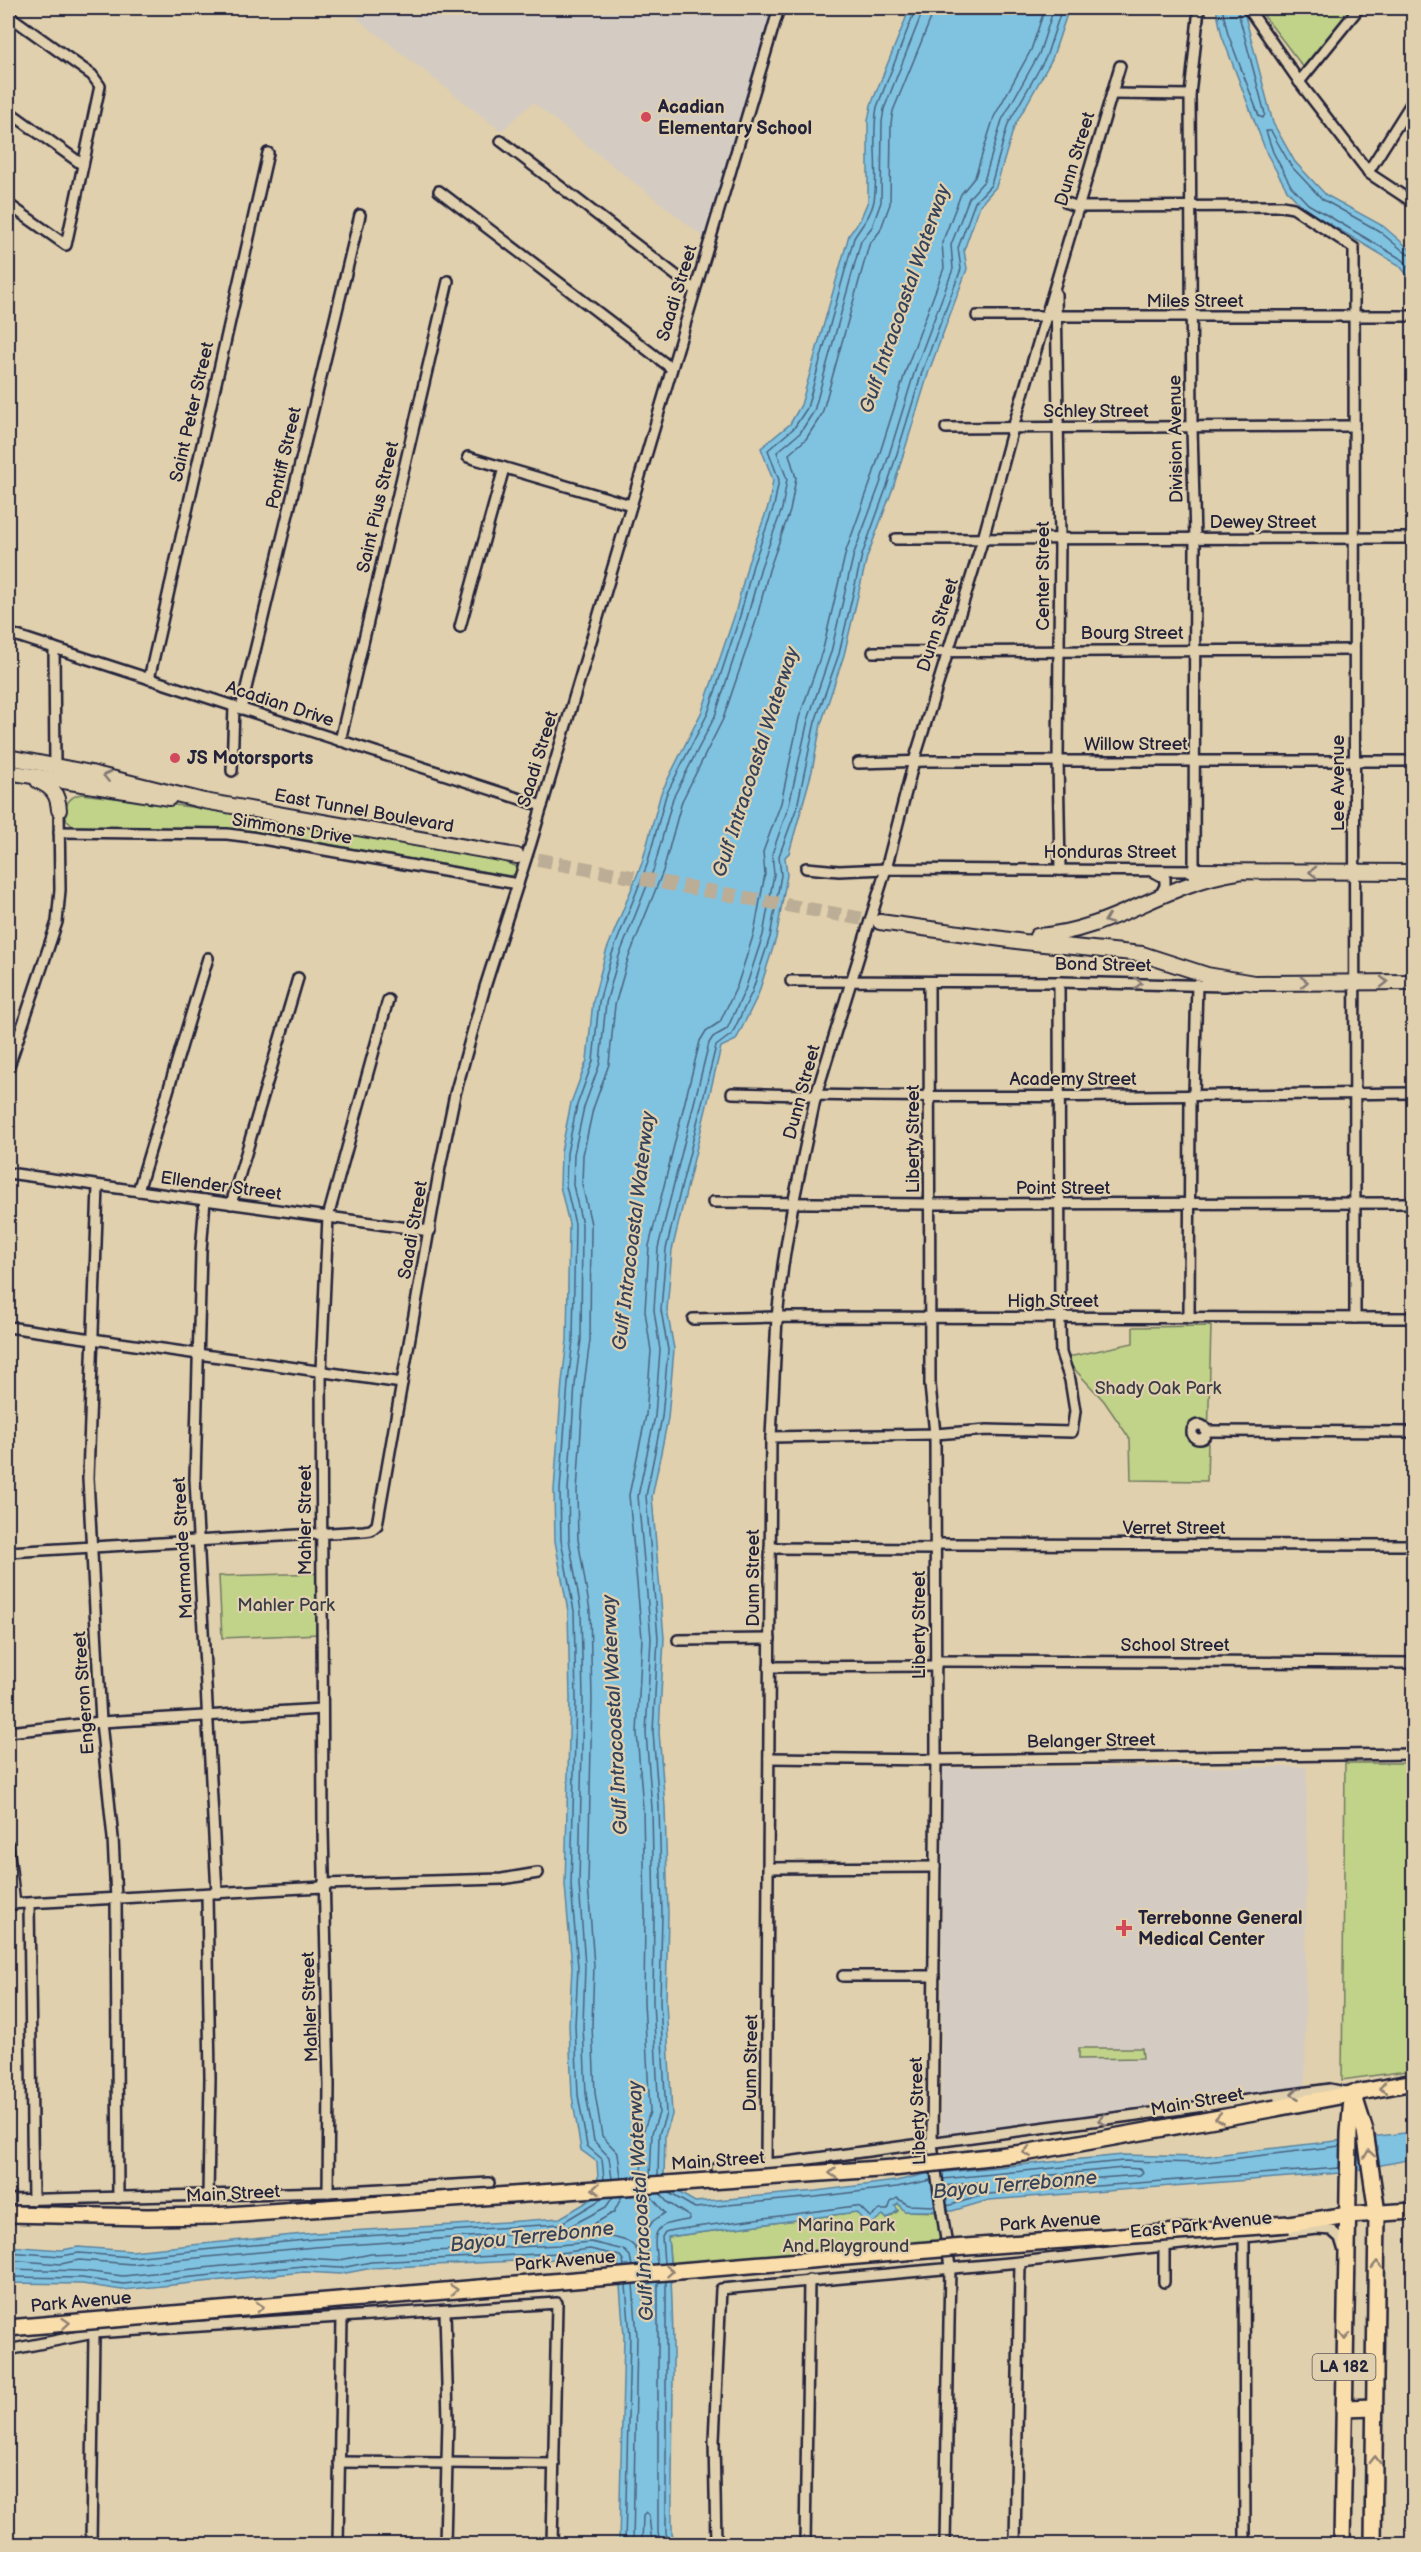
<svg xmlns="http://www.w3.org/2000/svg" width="1421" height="2552" viewBox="0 0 1421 2552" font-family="'Balsamiq Sans',sans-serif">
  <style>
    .built { fill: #d4ccc2 }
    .green { fill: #c0d388; stroke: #717a62; stroke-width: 1.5 }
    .water { fill: #80c3e1; stroke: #5a839f; stroke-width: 1.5 }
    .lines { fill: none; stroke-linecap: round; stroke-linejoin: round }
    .shore { stroke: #48627d; stroke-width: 1.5 }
    .secondary-tunnel { stroke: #bbad96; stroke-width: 14; stroke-dasharray: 14 7; stroke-linecap: butt }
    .street-casing { stroke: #22223b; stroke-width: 14 }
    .secondary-casing { stroke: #22223b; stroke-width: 18 }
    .primary-casing { stroke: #22223b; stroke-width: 20 }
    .street { stroke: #e1d0ad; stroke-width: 9 }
    .secondary { stroke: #e1d0ad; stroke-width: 14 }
    .primary { stroke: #f9ddab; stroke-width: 15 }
    .primary-bridge-casing { stroke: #22223b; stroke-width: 20; stroke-linecap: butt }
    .primary-bridge { stroke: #f9ddab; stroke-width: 15 }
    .oneway { stroke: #827974 }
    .oneway2 { stroke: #8e8073 }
    .poi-dot { fill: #d1495b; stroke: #e1d0ad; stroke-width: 2 }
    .labels { text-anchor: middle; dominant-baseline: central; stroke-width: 4.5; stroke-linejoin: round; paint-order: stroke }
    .shield { fill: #e1d0ad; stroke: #5b565d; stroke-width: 1.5 }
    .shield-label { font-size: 16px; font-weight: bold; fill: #22223b }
    .poi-label { font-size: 18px; font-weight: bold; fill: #22223b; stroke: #e1d0ad; text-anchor: start }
    .street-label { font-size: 18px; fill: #22223b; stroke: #e1d0ad }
    .park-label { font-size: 18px; fill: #3a3d47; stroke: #e1d0ad }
    .water-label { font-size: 20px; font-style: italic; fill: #35425c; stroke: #e1d0ad }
  </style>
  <rect width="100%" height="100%" fill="#e1d0ad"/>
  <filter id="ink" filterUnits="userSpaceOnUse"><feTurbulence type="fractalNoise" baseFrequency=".0167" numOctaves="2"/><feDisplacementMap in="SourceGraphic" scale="12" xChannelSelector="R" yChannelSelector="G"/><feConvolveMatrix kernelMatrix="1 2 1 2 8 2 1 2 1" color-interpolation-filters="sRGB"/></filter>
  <g filter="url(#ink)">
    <g class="built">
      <path d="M391 8H772L706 239 533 103 501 131 355 17Z"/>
      <path d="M1307 1767 1305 2088 941 2134 943 1768Z"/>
    </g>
    <g class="green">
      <path d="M1258 8H1354L1304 68Z"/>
      <path d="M81 794 225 811 496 859 520 868 517 873 510 876 250 831 76 828 67 821C63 808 67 797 81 794Z"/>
      <path d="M1211 1326 1207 1481 1131 1480 1130 1439 1104 1401 1064 1358 1133 1343V1327Z"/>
      <path d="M320 1573V1634L222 1638 219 1576Z"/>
      <path d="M1345 1763H1413L1414 2070 1342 2080Z"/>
      <path d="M1079 2048H1142L1143 2058 1079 2059Z"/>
      <path d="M899 2203 905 2211 941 2212 948 2251 671 2270 668 2237 856 2212 883 2215 887 2219 898 2211 895 2206Z"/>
    </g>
    <g class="water">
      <path d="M910 8H1069L1052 59 1014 127 996 187 980 205 964 250 967 269 929 371 893 488 867 557 844 655 821 724 812 771 789 853 785 857 787 875 776 938 758 995 736 1040 721 1047 672 1250 667 1310 674 1349 668 1418 652 1497 664 1638 659 1732 665 1807 668 1914 666 2002 672 2115 665 2135 664 2176 676 2191 695 2202 816 2191 896 2181 926 2174 988 2168 1123 2155 1198 2157 1413 2132V2159L1340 2173 989 2200 952 2211H904L898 2203 895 2206 898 2210 887 2219 883 2215 868 2226 856 2212 668 2237C677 2336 671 2435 672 2533L676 2544H619L624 2336 618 2261 590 2255 560 2259 372 2268 341 2274 304 2272 122 2290 82 2284 8 2283V2246L62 2250 78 2247 131 2251 314 2233 506 2222 560 2218 599 2195 597 2162 581 2150 572 2096 569 2025 572 1967 565 1885 570 1699 568 1611 555 1541 554 1490 562 1382 567 1340 569 1224 560 1186 561 1152 571 1103 587 1060 593 1001 606 952 642 863 661 793 702 711 735 614 748 563 769 504 773 480 761 448 790 424 801 405 849 235 860 220 868 201V121L871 105Z"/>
      <path d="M1216 8H1243L1273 123 1295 162 1326 195 1383 226 1413 252V282L1399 265 1304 209 1287 190 1267 154 1222 36Z"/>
    </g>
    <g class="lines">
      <g class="shore">
        <path d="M1222 8 1228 34 1259 116 1263 118 1265 114 1237 8"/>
        <path d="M1414 256 1407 254 1379 231 1322 199 1291 166 1271 131H1266L1273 152 1291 186 1308 204 1403 260 1414 273"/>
        <path d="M1123 2168 1141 2169 1143 2172 1140 2175 1032 2183 1029 2180 1032 2177Z"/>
        <path d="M650 2176 652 2133 659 2113 653 2002 654 1914 652 1808 646 1733 651 1638 638 1496 655 1416 660 1350 654 1310 658 1248 709 1043 713 1037 727 1029 745 990 763 935 774 874 772 854 789 805 808 720 831 652 854 553 880 484 916 367 953 269 951 245 969 198 984 181 1002 120 1039 54 1054 8"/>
        <path d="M658 2176 659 2134 666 2114 660 2002 662 1914 659 1807 653 1732 658 1638 646 1496 662 1417 668 1350 661 1310 666 1249 716 1046 732 1034 752 992 770 937 781 875 779 856 797 807 815 722 839 654 862 555 887 486 923 369 961 269 958 248 975 202 991 185 1008 124 1046 57 1062 8"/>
        <path d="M641 2177 643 2132 650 2112 644 2002 645 1914 643 1808 637 1733 642 1638 629 1495 646 1415 651 1351 645 1311 649 1246 700 1041 706 1031 720 1022 737 986 754 933 765 874 763 852 781 803 799 718 823 649 846 551 871 481 908 364 944 268 942 243 961 194 975 177 994 117 1031 50 1045 8"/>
        <path d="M621 2178 618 2153 602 2136 595 2093 592 2025 594 1966 588 1884 592 1699 590 1611 578 1539 577 1491 584 1385 590 1340 591 1224 582 1184 583 1155 593 1109 609 1064 615 1005 628 959 663 871 682 801 723 719 756 621 769 570 790 511 796 478 789 454 806 439 822 414 869 245 880 231 890 204 891 123 893 111 931 18 933 8"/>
        <path d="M604 2179 602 2159 587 2146 578 2095 575 2025 578 1967 571 1885 576 1699 574 1611 561 1540 560 1490 568 1383 573 1340 575 1224 566 1186 567 1153 577 1105 593 1061 599 1002 612 954 647 865 666 795 708 713 740 616 753 565 774 506 779 480 768 450 794 428 807 408 854 238C861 226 871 216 874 201 879 170 871 138 877 107L916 8"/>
        <path d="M612 2179 609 2157 594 2141 586 2094 583 2025 585 1966 579 1884 583 1699 581 1611 569 1539 568 1490 575 1384 581 1340 582 1224 573 1185 574 1154 584 1107 600 1063 606 1003 619 956 654 868 673 798 715 716 747 618 761 567 782 509 787 479 777 452 800 433 814 411 861 241 872 227 881 202 882 122 884 109 924 8"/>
        <path d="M943 2179 1123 2161 1199 2163 1340 2146"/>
        <path d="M944 2186 981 2182 984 2185 982 2188 946 2198"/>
        <path d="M669 2193 695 2208 816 2197 897 2187 931 2180"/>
        <path d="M622 2196 614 2212 589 2227 588 2230C609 2243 638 2230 641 2265"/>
        <path d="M947 2206 988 2194 1339 2168"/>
        <path d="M8 2252 61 2256 79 2253 132 2257 315 2239 560 2224 605 2197"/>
        <path d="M8 2260 61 2264 79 2260 132 2264 315 2247 561 2231 606 2207 613 2197"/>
        <path d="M664 2263 662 2237 665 2232 673 2230 855 2206 860 2207 870 2217 880 2210H888L891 2202 897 2198 908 2205 935 2206"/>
        <path d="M657 2264C653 2230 652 2225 688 2220L690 2217 667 2202 660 2193"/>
        <path d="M648 2265 647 2230 653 2221 665 2213 649 2194"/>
        <path d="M8 2269 83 2271 123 2276 303 2258 340 2260 371 2254 559 2245 591 2242 624 2250 630 2256 632 2266"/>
        <path d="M8 2277 82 2278 123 2284 303 2266 341 2268 371 2262 559 2253 590 2249 620 2256 623 2260 624 2267"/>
        <path d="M666 2281V2533L669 2544"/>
        <path d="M658 2282V2533L661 2544"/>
        <path d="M642 2283 644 2311 647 2314 650 2311 649 2283"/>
        <path d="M625 2544 630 2336 626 2285"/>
        <path d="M633 2544 637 2336 633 2284"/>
        <path d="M642 2544 643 2515 646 2512 649 2515 652 2544"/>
      </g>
      <path class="secondary-tunnel" d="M517 856 880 922"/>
      <defs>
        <g id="street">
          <path d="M1248 8 1303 87 1370 174 1414 203"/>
          <path d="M8 15 92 75 100 86 66 245 8 204"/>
          <path d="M1299 82 1359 8"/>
          <path d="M1112 94 1190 95"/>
          <path d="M8 111 83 165"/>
          <path d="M501 141 695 290"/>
          <path d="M1368 172 1414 99"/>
          <path d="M439 191 671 368"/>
          <path d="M1067 203 1078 207 1282 206 1293 208 1354 248 1355 1318"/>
          <path d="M1056 294 1060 538 1058 760 1060 870"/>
          <path d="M977 316H1414"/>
          <path d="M946 428 1354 426"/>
          <path d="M468 457 631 505"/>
          <path d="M896 539 1414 538"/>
          <path d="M460 627 504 468"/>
          <path d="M8 633 542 806"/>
          <path d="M54 648 55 766"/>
          <path d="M873 652 1354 650"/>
          <path d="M149 679 268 153"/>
          <path d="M241 709 360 215"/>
          <path d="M340 741 448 281"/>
          <path d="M858 763 928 761H1414"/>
          <path d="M232 771 234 706"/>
          <path d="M59 832 227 834 251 837 518 884"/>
          <path d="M806 868 839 871 886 869 1194 871 1195 539 1192 428 1190 95 1199 8"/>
          <path d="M1154 872 1165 878V886L1161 894"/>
          <path d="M791 981 1059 982 1225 986 1241 984"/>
          <path d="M929 982 930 1385 935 1434 936 1760 932 2144 950 2267 945 2544"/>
          <path d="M8 1069 57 922 60 890 59 810"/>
          <path d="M732 1093C959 1100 1186 1095 1414 1093"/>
          <path d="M1194 1095 1197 984"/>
          <path d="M8 1173 430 1231"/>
          <path d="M98 1186 88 1478 101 1722 113 1838 116 1899 118 2198"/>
          <path d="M138 1191 208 958"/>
          <path d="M205 1200 201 1251 195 1479 217 1893"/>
          <path d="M713 1202 930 1204 1414 1203"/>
          <path d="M231 1204 298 978"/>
          <path d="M1189 1318 1190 1095"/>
          <path d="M693 1319 777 1317 1414 1318"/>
          <path d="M8 1327 402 1383"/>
          <circle cx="1199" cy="1432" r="7"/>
          <path d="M1206 1431 1414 1432"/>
          <path d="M771 1437 935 1434 987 1430 1072 1432 1075 1411 1070 1380 1061 1353 1060 1328 1059 982"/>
          <path d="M935 1544 1414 1545"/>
          <path d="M770 1548 935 1549"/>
          <path d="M8 1552 364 1531 371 1530 377 1525 440 1167 455 1094 485 987 531 843 779 8"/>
          <path d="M678 1640 770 1639"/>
          <path d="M936 1661 1414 1663"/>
          <path d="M769 1667 936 1666"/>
          <path d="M8 1732 101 1722 322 1709"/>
          <path d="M769 1758 936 1760 1414 1754"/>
          <path d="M8 1845 15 1904"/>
          <path d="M769 1868 935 1867"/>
          <path d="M323 1884 502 1879 538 1873"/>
          <path d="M207 1894 210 2078 208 2196"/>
          <path d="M8 1904 323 1887"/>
          <path d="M29 1904 33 2200"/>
          <path d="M843 1976H934"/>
          <path d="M766 2165 771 1437 777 1317 783 1265 793 1204 816 1095 886 869 914 761 983 539 1013 428 1120 66"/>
          <path d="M716 2168 787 2162 1330 2089 1345 2092"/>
          <path d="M328 2192 329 2085 323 1830 321 1371 328 1217 388 1000"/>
          <path d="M8 2200 328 2192 489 2183"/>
          <path d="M1244 2236 1245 2544"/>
          <path d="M1164 2245V2282"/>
          <path d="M8 2350 94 2333 557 2303 552 2544"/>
          <path d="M339 2462 554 2464"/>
          <path d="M91 2544 94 2333"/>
          <path d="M338 2544 342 2318"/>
          <path d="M445 2544 448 2419 445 2311"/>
          <path d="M716 2544 714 2440 721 2289 1020 2262 1317 2229 1331 2230 1340 2238 1343 2248"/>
          <path d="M805 2544 809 2280"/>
          <path d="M1015 2544 1020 2262"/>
        </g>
        <g id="secondary">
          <path d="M8 757 91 773 204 801 517 856"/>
          <path d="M8 772 169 798"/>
          <path d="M38 781C52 787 58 794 59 810"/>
          <path d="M1194 871 1414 872"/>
          <path d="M880 922 1024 942 1142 954 1207 975 1254 983 1414 982"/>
          <path d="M1037 936C1112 931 1164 883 1238 872"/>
        </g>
        <g id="primary">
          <path d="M1353 2093 1365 2131 1377 2213 1373 2544"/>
          <path d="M1276 2108 1414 2082"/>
          <path d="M1289 2224 1348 2215 1414 2211"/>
          <path d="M1344 2408 1375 2407"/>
          <path d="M1342 2544 1349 2133 1352 2099"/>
        </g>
      </defs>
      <use href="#street" class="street-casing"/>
      <use href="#secondary" class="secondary-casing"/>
      <use href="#primary" class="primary-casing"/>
      <use href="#street" class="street"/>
      <use href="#secondary" class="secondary"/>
      <use href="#primary" class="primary"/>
      <defs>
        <g id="primary-bridge">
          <path d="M8 2214 147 2217 213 2216 893 2168 1024 2153 1276 2108"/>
          <path d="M8 2328 952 2248 1289 2224"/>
        </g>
      </defs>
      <use href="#primary-bridge" class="primary-bridge-casing"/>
      <use href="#primary-bridge" class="primary-bridge"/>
    </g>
    <defs><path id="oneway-chevron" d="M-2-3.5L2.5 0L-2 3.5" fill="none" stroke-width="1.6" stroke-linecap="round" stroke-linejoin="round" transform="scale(1.5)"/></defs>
    <g class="oneway">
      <use href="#oneway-chevron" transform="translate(107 776) rotate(-167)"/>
      <use href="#oneway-chevron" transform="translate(1313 872) rotate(180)"/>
      <use href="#oneway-chevron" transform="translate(1108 920) rotate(158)"/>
      <use href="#oneway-chevron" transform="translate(1304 982) rotate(-1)"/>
      <use href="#oneway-chevron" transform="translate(1384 982)"/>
      <use href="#oneway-chevron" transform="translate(1138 983) rotate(1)"/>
      <use href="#oneway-chevron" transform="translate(1295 2094) rotate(173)"/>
      <use href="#oneway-chevron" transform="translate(1102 2120) rotate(172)"/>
    </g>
    <g class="oneway2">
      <use href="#oneway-chevron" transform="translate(1383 2088) rotate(170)"/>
      <use href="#oneway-chevron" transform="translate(1219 2118) rotate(170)"/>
      <use href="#oneway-chevron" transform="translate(1027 2152) rotate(171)"/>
      <use href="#oneway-chevron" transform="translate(1369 2154) rotate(-99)"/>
      <use href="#oneway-chevron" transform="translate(833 2173) rotate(176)"/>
      <use href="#oneway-chevron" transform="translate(596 2189) rotate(176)"/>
      <use href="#oneway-chevron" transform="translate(1377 2265) rotate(-90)"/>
      <use href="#oneway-chevron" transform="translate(670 2271) rotate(-5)"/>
      <use href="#oneway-chevron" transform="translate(454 2290) rotate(-5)"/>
      <use href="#oneway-chevron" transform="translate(260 2307) rotate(-5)"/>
      <use href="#oneway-chevron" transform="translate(66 2323) rotate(-5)"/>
      <use href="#oneway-chevron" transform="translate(1345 2336) rotate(91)"/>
      <use href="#oneway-chevron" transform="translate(1375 2460) rotate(-89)"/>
    </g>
  </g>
  <g class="poi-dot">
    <circle cx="646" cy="117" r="6"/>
    <circle cx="175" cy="758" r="6"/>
    <path d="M1121 1919h6v6h6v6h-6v6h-6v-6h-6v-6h6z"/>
  </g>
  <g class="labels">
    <rect class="shield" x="1312.5" y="2354" width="63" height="26" rx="4.5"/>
    <g class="shield-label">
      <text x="1344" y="2367">LA 182</text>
    </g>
    <g class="poi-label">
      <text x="658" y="107">Acadian<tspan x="658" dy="21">Elementary School</tspan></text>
      <text x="187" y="758">JS Motorsports</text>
      <text x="1138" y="1918">Terrebonne General<tspan x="1138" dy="21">Medical Center</tspan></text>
    </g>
    <g class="street-label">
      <text transform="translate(1075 159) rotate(-73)">Dunn Street</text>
      <text transform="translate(677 293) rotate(-73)">Saadi Street</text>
      <text x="1195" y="301">Miles Street</text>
      <text x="1096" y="411">Schley Street</text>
      <text transform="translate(192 412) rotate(-77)">Saint Peter Street</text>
      <text transform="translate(1176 439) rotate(-91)">Division Avenue</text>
      <text transform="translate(284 458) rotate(-77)">Pontiff Street</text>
      <text transform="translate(378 507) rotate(-77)">Saint Pius Street</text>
      <text x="1263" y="522">Dewey Street</text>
      <text transform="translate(1043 576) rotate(-90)">Center Street</text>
      <text transform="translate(938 625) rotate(-72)">Dunn Street</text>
      <text x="1132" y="633">Bourg Street</text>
      <text transform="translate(280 704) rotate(18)">Acadian Drive</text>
      <text x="1136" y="744">Willow Street</text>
      <text transform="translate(538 759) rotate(-73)">Saadi Street</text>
      <text transform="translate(1338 783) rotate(-90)">Lee Avenue</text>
      <text transform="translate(364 811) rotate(10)">East Tunnel Boulevard</text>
      <text transform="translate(292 829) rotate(9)">Simmons Drive</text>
      <text x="1110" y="852">Honduras Street</text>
      <text transform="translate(1103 965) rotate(1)">Bond Street</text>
      <text x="1073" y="1079">Academy Street</text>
      <text transform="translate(802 1092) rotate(-75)">Dunn Street</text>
      <text transform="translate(913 1139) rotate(-90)">Liberty Street</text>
      <text transform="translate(221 1186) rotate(8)">Ellender Street</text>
      <text x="1063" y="1188">Point Street</text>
      <text transform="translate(413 1230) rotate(-80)">Saadi Street</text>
      <text x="1053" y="1301">High Street</text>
      <text transform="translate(305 1520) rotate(-90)">Mahler Street</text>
      <text x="1174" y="1528">Verret Street</text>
      <text transform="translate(183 1548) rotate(-93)">Marmande Street</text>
      <text transform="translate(753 1578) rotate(-90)">Dunn Street</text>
      <text transform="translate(919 1625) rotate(-90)">Liberty Street</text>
      <text x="1175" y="1645">School Street</text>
      <text transform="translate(84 1693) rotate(-94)">Engeron Street</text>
      <text transform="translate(1091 1741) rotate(-1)">Belanger Street</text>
      <text transform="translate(310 2007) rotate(-92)">Mahler Street</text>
      <text transform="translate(751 2063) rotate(-89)">Dunn Street</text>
      <text transform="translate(1197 2102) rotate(-10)">Main Street</text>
      <text transform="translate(918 2111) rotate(-92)">Liberty Street</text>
      <text transform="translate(718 2161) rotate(-4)">Main Street</text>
      <text transform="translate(233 2194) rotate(-3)">Main Street</text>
      <text transform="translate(1050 2222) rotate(-4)">Park Avenue</text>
      <text transform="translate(1201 2225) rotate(-6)">East Park Avenue</text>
      <text transform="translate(565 2261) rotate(-5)">Park Avenue</text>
      <text transform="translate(81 2302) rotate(-5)">Park Avenue</text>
    </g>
    <g class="park-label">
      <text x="1158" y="1388">Shady Oak Park</text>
      <text x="286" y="1605">Mahler Park</text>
      <text x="846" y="2225">Marina Park<tspan x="846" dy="21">And Playground</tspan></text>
    </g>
    <g class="water-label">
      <text transform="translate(905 299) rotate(-71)">Gulf Intracoastal Waterway</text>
      <text transform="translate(756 762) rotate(-72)">Gulf Intracoastal Waterway</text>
      <text transform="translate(634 1231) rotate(-83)">Gulf Intracoastal Waterway</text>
      <text transform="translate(615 1715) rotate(-93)">Gulf Intracoastal Waterway</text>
      <text transform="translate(1015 2185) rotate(-5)">Bayou Terrebonne</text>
      <text transform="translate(641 2201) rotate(-93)">Gulf Intracoastal Waterway</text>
      <text transform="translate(532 2237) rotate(-6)">Bayou Terrebonne</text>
    </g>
  </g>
  <rect width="1421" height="2552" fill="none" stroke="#e1d0ad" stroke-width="30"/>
  <rect x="15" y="15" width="1391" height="2522" fill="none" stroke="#22223b" stroke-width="2" filter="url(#ink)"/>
</svg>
